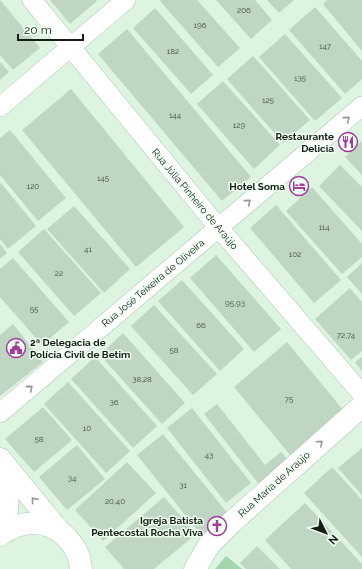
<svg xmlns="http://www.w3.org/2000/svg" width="362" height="569" viewBox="0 0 362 569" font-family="Raleway,sans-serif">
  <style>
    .green { fill: #a4d6ad }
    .building { fill: #bed6c2 }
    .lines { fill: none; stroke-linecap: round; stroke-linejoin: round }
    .minor-casing { stroke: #adc4b1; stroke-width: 20 }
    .tertiary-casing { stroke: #adc4b1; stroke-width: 23 }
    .secondary-casing { stroke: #adc4b1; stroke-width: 23 }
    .minor { stroke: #fff; stroke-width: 19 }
    .tertiary { stroke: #fff; stroke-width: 22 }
    .secondary { stroke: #fff; stroke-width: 22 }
    .oneway { stroke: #959996 }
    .labels { text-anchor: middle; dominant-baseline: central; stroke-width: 3; stroke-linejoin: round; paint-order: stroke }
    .number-label { font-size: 8px; fill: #3e4b41 }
    .poi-label { font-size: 10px; font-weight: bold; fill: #141d16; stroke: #f0fff2; text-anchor: end }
    .street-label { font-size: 10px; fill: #141d16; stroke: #f0fff2 }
  </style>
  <rect width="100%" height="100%" fill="#dcf4e0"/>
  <path class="green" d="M226 556 242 569H215Z"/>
  <g class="building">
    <path d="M0 0 40 48 13 70 0 55Z"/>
    <path d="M50 0H96L97 1 70 24Z"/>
    <path d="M161 0H197L240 48 218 67 160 1Z"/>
    <path d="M216 0H255L272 20 251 39Z"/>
    <path d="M267 0H294L279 13Z"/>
    <path d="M327 0H362V51L323 4Z"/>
    <path d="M315 7 362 61V79L345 94 289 30Z"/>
    <path d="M155 8 213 75 191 94 133 28Z"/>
    <path d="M127 29 251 177 222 201 98 54Z"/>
    <path d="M285 34 342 98 315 121 259 57Z"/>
    <path d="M253 56 310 120 283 143 227 79Z"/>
    <path d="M0 62 9 72 0 80Z"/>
    <path d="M223 81 280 145 254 169 197 104Z"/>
    <path d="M71 89 184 227 136 267 22 130Z"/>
    <path d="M10 130 66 198 38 221 0 175V138Z"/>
    <path d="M362 141V175L345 157Z"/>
    <path d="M340 165 362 187V231L319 186Z"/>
    <path d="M0 182 36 226 8 249 0 239Z"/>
    <path d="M312 187 362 244V257L342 274 286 211Z"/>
    <path d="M276 205 341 280 314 303 250 228Z"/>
    <path d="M74 206 130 269 104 293 47 229Z"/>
    <path d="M44 229 101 293 74 316 18 252Z"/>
    <path d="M0 244 7 253 0 259Z"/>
    <path d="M216 255 281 329 254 352 190 278Z"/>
    <path d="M13 258 69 322 42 345 0 297V269Z"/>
    <path d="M362 263V294L347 277Z"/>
    <path d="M182 280 244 349 220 371 158 301Z"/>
    <path d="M350 288 362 302V351L351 360 315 319Z"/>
    <path d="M154 305 217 374 193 395 131 326Z"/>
    <path d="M13 324 43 362 0 396V335Z"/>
    <path d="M123 333 185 403 162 424 100 355Z"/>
    <path d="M287 342 344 411 291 456 234 387Z"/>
    <path d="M95 357 157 426 133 448 71 379Z"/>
    <path d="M362 357V371L355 362Z"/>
    <path d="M68 382 130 451 106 473 44 404Z"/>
    <path d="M217 404 265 465 281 452 291 463 261 487 204 414Z"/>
    <path d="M43 407 72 440 34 472 5 439Z"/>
    <path d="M192 408 251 483 226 503 167 428Z"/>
    <path d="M163 434 229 515 202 536 137 455Z"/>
    <path d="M77 445 105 479 67 510 39 477Z"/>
    <path d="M362 448V495L338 468Z"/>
    <path d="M127 462 156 493 103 541 75 510Z"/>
    <path d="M332 467 362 500V557L304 493Z"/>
    <path d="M164 497 196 534 154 569H124L105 547Z"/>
    <path d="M305 503 362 564V569H291L265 540Z"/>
    <path d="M257 546 280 569H246L240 563Z"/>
  </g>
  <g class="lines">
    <defs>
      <g id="minor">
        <path d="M32 0 218 227 362 394"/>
        <path d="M0 107 126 0"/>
        <path d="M0 413 362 106"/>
      </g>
      <path id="tertiary" d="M195 569 209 545 232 522 362 406"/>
      <g id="secondary">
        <path d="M0 459 59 531"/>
        <path d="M0 530 7 510 8 493 2 465"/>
        <path d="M0 535C21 520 45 518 65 536 71 542 76 549 79 557 80 561 80 565 81 569"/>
      </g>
    </defs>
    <use href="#minor" class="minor-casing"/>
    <use href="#tertiary" class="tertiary-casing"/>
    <use href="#secondary" class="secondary-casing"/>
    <use href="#minor" class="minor"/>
    <use href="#tertiary" class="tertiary"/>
    <use href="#secondary" class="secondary"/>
  </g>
  <defs><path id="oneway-chevron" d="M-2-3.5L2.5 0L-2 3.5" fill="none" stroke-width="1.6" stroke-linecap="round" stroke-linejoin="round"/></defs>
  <g class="oneway">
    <use href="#oneway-chevron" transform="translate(347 119) rotate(-40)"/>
    <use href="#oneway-chevron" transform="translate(248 202) rotate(-40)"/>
    <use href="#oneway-chevron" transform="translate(30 388) rotate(-40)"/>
    <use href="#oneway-chevron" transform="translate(320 443) rotate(-42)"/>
    <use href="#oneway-chevron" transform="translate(34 500) rotate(-129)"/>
  </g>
  <defs>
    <symbol id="restaurant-ring" viewBox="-11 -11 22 22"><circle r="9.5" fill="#f0fff2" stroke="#a33b9e" stroke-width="1.5"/><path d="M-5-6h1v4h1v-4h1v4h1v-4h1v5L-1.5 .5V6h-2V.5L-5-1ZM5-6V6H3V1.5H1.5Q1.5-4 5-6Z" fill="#a33b9e"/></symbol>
    <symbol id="hotel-ring" viewBox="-11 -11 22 22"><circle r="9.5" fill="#f0fff2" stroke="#a33b9e" stroke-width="1.5"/><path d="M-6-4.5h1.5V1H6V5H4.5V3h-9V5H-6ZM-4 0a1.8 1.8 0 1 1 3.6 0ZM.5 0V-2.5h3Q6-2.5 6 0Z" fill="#a33b9e"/></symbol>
    <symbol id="civic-ring" viewBox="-11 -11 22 22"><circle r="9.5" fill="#f0fff2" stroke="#a33b9e" stroke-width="1.5"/><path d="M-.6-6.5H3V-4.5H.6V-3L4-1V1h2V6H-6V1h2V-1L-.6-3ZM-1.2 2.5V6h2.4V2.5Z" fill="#a33b9e"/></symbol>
    <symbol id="church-ring" viewBox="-11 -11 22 22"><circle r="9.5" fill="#f0fff2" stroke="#a33b9e" stroke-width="1.5"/><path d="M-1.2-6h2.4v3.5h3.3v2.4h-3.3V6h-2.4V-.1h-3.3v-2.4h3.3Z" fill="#a33b9e"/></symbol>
  </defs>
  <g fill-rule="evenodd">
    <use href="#restaurant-ring" x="337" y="131" width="22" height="22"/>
    <use href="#hotel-ring" x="288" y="175" width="22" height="22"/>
    <use href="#civic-ring" x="5" y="337" width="22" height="22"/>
    <use href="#church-ring" x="206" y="515" width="22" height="22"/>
  </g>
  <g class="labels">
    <g class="number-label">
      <text x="244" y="10">206</text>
      <text x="200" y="25">196</text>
      <text x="325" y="46">147</text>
      <text x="173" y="51">182</text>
      <text x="300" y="78">135</text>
      <text x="268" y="100">125</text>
      <text x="175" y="115">144</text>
      <text x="239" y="125">129</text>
      <text x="103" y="178">145</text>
      <text x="33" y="186">120</text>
      <text x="324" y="227">114</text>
      <text x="88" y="249">41</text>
      <text x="295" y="254">102</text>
      <text x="59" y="273">22</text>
      <text x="235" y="303">95,93</text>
      <text x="34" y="309">55</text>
      <text x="201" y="325">66</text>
      <text x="346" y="335">72,74</text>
      <text x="174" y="350">58</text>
      <text x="142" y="379">38,28</text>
      <text x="289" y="399">75</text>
      <text x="114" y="402">36</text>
      <text x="87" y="428">10</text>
      <text x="39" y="439">58</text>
      <text x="209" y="455">43</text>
      <text x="72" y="478">34</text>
      <text x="183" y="485">31</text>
      <text x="115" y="501">20,40</text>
    </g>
    <g class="poi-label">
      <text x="334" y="136">Restaurante<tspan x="334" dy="12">Delicia</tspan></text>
      <text x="285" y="186">Hotel Soma</text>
      <text x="30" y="342" text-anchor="start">2ª Delegacia de<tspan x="30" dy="12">Polícia Civil de Betim</tspan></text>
      <text x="203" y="520">Igreja Batista<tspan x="203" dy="12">Pentecostal Rocha Viva</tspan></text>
    </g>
    <g class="street-label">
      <text transform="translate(195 199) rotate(50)">Rua Júlia Pinheiro de Araújo</text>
      <text transform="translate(153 283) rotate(-40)">Rua José Teixeira de Oliveira</text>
      <text transform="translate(274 484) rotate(-42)">Rua Maria de Araújo</text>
    </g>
  </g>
  <g transform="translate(326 533) rotate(132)" stroke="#f0fff2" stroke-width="3" paint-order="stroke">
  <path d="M0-3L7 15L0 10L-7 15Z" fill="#141d16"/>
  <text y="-6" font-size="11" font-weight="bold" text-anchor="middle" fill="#141d16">N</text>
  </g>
  <path d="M18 34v6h65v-6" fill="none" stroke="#141d16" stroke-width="2"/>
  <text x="24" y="34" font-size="12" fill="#141d16" stroke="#f0fff2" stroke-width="3" paint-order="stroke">20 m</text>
</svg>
